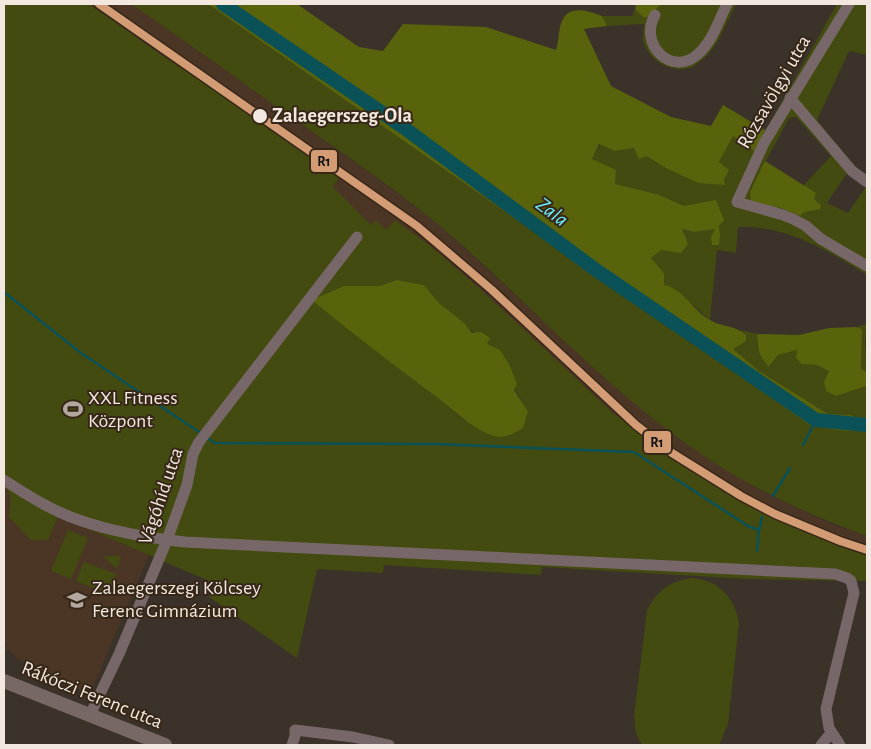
<svg xmlns="http://www.w3.org/2000/svg" width="871" height="749" viewBox="0 0 871 749" font-family="'Alegreya Sans',sans-serif">
  <style>
    .built { fill: #4b3625 }
    .green { fill: #434b10; fill-rule: evenodd }
    .forest { fill: #58630c }
    .lines { fill: none; stroke-linecap: round; stroke-linejoin: round }
    .stream { stroke: #0a5257; stroke-width: 2.5 }
    .river { stroke: #0a5257; stroke-width: 14 }
    .minor { stroke: #786768; stroke-width: 11 }
    .major { stroke: #776765; stroke-width: 14 }
    .rail-1-casing { stroke: #372719; stroke-width: 11 }
    .rail-1 { stroke: #d39c74; stroke-width: 8 }
    .stop-dot { fill: #f3e8df; stroke: #372719; stroke-width: 2 }
    .labels { text-anchor: middle; dominant-baseline: central; stroke-width: 4; stroke-linejoin: round; paint-order: stroke }
    .street-label { font-size: 20px; fill: #f3e8df; stroke: #372719 }
    .stop-label { font-size: 20px; font-weight: bold; fill: #f3e8df; stroke: #372719; text-anchor: start }
    .poi-label { font-size: 20px; fill: #f3e8df; stroke: #372719; text-anchor: start }
    .water-label { font-size: 21px; font-style: italic; fill: #6aecf9; stroke: #372719 }
    .line-badge { stroke: #372719; stroke-width: 2 }
    .pale-badge-label { font-size: 14px; text-anchor: middle; font-weight: bold; fill: #111 }
  </style>
  <rect width="100%" height="100%" fill="#3b3229"/>
  <g class="built">
    <path d="M89 4H131L149 16 377 178 426 215 455 239 590 364 629 398 679 438 706 457 761 491 832 524 867 536V553L819 536 738 499 681 465 613 413 435 250 371 225 332 187 340 176 215 88 170 61Z"/>
    <path d="M4 487 8 490 10 497 9 517 58 516 149 555 93 687 82 694 74 682 68 686 63 684 59 678 53 681 48 679 44 671 38 675 31 673 27 663 14 658 15 655 5 648 7 644 4 643Z"/>
  </g>
  <g class="green">
    <path d="M4 4H89L170 61 215 88 340 176 333 187 371 225 376 220 386 230 395 220 435 250 480 289 613 413 681 465 738 499 819 536 867 553V581L748 579 542 567 541 575 384 565 383 573 317 569 297 658 209 597 214 583 58 516 48 540H31L9 517C9 506 14 494 4 487ZM397 280 424 285 438 302 487 344 528 411 465 421 449 407 344 286H379Z"/>
    <path d="M131 4H208L807 423 850 415 828 414 759 371 732 349 746 335 741 330 757 334 758 350 770 367 778 355 797 350 802 364 817 365 830 371 824 382 826 391 836 396 867 386V536C811 516 757 491 707 458 613 396 538 312 454 238 401 192 342 153 284 112 233 76 183 39 131 4Z"/>
    <path d="M661 4H736C729 17 720 41 710 52 706 57 698 64 692 67 673 75 647 60 643 40 643 35 643 29 644 24L607 26 602 16H632L635 9 644 18 650 16Z"/>
    <path d="M837 4H867V55L849 51 817 120 853 164 827 203 848 213 867 185V275C827 250 787 225 738 227L736 253 717 250 710 320 693 305 664 285V273L651 258 682 229 694 232 715 229 720 234 719 226 684 206 657 194 615 184 592 159 600 144 615 151 634 148 666 168 725 184 719 162 733 136 754 151ZM796 117 831 156 803 186 814 199 800 216 781 208 759 204 751 200 750 191 789 118Z"/>
    <path d="M867 324 865 342 867 372 861 369 862 329 856 327Z"/>
    <path d="M68 530 88 538 71 579 51 571Z"/>
    <path d="M103 556H121L117 569Z"/>
    <path d="M84 562 116 574 108 594 76 581Z"/>
    <path d="M691 578C718 579 735 598 739 623L728 724 719 745H642L636 733 634 716 647 610C657 591 670 581 691 578Z"/>
  </g>
  <g class="forest">
    <path d="M208 4H297L359 47 383 51 403 24 486 27 556 50C559 41 558 30 562 21 569 4 589 11 602 16L607 26 584 29 611 86 671 117 711 126 723 105 765 130 754 151 733 136 719 162 729 170 724 179 725 185 698 183 666 168 646 156 639 159 634 148 615 151 599 144 592 159 616 170 615 184 657 194 684 206 716 200 724 220 719 226 720 234 719 245H712L711 237 715 229 694 232 682 229 688 244 681 253 661 250 651 258 664 273V285C685 290 692 310 710 320 721 327 736 325 746 335V341L733 349 759 371 828 414 850 415 861 419 849 431 837 430 807 423Z"/>
    <path d="M636 4H661L650 16 644 18 635 9Z"/>
    <path d="M765 161 816 193 814 199 821 205 820 209 804 212 800 216 781 208 759 204 751 201 750 192Z"/>
    <path d="M397 280 424 285 438 302 465 324 472 333 481 332 490 338 487 344 500 350 510 366 517 384 514 390 528 411 523 428C515 433 504 439 494 436 472 429 456 412 438 398 395 366 353 334 312 300L344 286H379Z"/>
    <path d="M856 327 862 329 861 369 867 372V386L836 396 826 391 824 382 829 371 817 365 802 364 796 358 797 350 778 355 769 367C758 354 758 351 757 334L799 335 829 328Z"/>
  </g>
  <g class="lines">
    <g class="stream">
      <path d="M4 292 81 353 202 434"/>
      <path d="M206 437 215 443 436 444 634 452 748 526 759 530 762 517"/>
      <path d="M803 445 816 420"/>
      <path d="M773 496 790 468"/>
      <path d="M757 551 759 530"/>
    </g>
    <path class="river" d="M223 4 403 127 596 270 816 420 867 425"/>
    <g class="minor">
      <path d="M849 4 764 143 737 202 783 215 793 219 806 226 821 239 867 266"/>
      <path d="M655 15C638 44 672 78 698 54 712 42 719 20 727 4"/>
      <path d="M790 98 852 171 867 182"/>
      <path d="M4 480C27 495 52 511 79 520 113 532 149 538 185 542L835 574 847 578 851 581 854 593 826 709 829 728 840 745"/>
      <path d="M90 715 119 654 167 540 187 485 193 454 199 442 357 237"/>
      <path d="M292 745 295 736V730L353 737 389 745"/>
      <path d="M821 745 831 733"/>
    </g>
    <path class="major" d="M4 681 165 745"/>
    <defs>
      <path id="rail-1" d="M99 4 417 226 492 290 636 425 672 453 741 496 775 514 840 541 867 550"/>
    </defs>
    <use href="#rail-1" class="rail-1-casing"/>
    <use href="#rail-1" class="rail-1"/>
  </g>
  <defs>
    <symbol id="stadium-bare" viewBox="-9 -9 18 18"><path d="M0-5a6.5 5 0 1 0 0 10a6.5 5 0 1 0 0-10ZM-3.5-1.8h7v3.6h-7Z" fill="#b3a89f" stroke="#372719" stroke-width="2.5" paint-order="stroke"/></symbol>
    <symbol id="school-bare" viewBox="-9 -9 18 18"><path d="M0-5L7-2L0 1L-7-2ZM-4 1L0 2.5L4 1V4Q0 6-4 4Z" fill="#b3a89f" stroke="#372719" stroke-width="2.5" paint-order="stroke"/></symbol>
  </defs>
  <g fill-rule="evenodd">
    <use href="#stadium-bare" x="59" y="395" width="28" height="28"/>
    <use href="#school-bare" x="63" y="586" width="28" height="28"/>
  </g>
  <circle class="stop-dot" cx="260" cy="116" r="8"/>
  <g class="labels">
    <g class="street-label">
      <text transform="translate(774 92) rotate(-60)">Rózsavölgyi utca</text>
      <text transform="translate(161 496) rotate(-71)">Vágóhíd utca</text>
      <text transform="translate(92 695) rotate(22)">Rákóczi Ferenc utca</text>
    </g>
    <g class="stop-label">
      <text x="272" y="116">Zalaegerszeg-Ola</text>
    </g>
    <g class="poi-label">
      <text x="88" y="398">XXL Fitness<tspan x="88" dy="23">Központ</tspan></text>
      <text x="92" y="588">Zalaegerszegi Kölcsey<tspan x="92" dy="23">Ferenc Gimnázium</tspan></text>
    </g>
    <g class="water-label">
      <text transform="translate(552 212) rotate(37)">Zala</text>
    </g>
  </g>
  <g class="line-badge">
    <rect x="310" y="149" width="28" height="24" rx="5" fill="#d39c74"/>
    <rect x="643" y="430" width="29" height="24" rx="5" fill="#d39c74"/>
  </g>
  <g class="pale-badge-label">
    <text x="324" y="166">R1</text>
    <text x="657" y="447">R1</text>
  </g>
  <rect width="871" height="749" fill="none" stroke="#f3e8df" stroke-width="10"/>
</svg>
